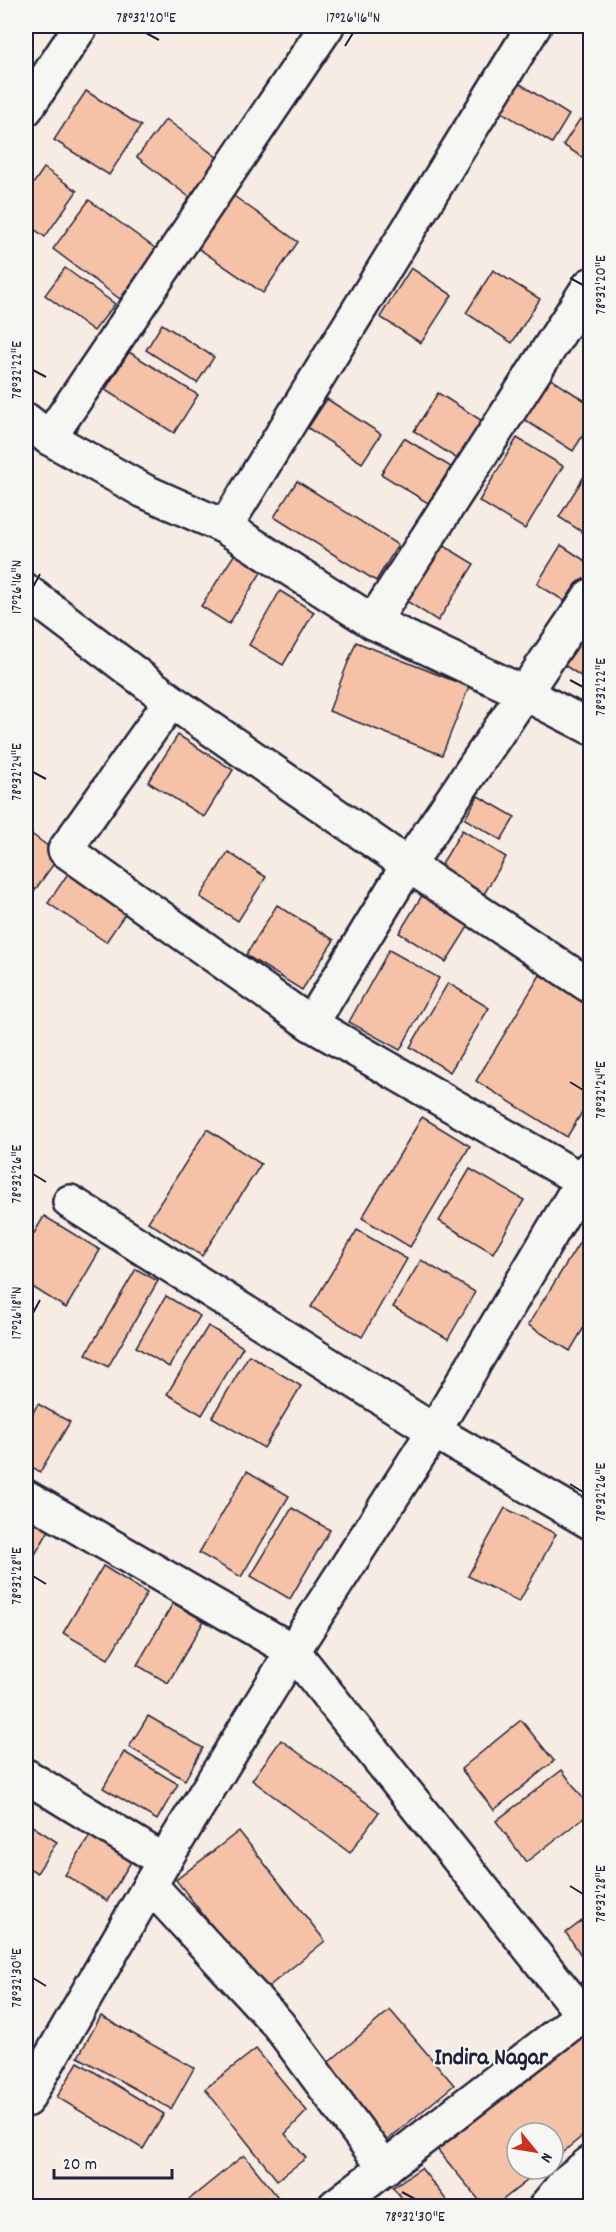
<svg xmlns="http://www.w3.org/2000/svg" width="616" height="2232" viewBox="0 0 616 2232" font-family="Dekko,sans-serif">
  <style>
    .building { fill: #f6c2a7; stroke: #22223b; stroke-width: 1.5 }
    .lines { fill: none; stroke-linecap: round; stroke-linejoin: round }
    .street-casing { stroke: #22223b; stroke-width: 38 }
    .street { stroke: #f6f6f2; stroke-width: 33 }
    .ticks { fill: none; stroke: #22223b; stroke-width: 2 }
    .labels { text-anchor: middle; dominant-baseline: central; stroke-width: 4.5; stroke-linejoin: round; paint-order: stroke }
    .neighbourhood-label { font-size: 24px; font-weight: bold; fill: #22223b; stroke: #f6f6f2 }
    .neatline { fill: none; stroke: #22223b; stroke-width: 2 }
    .ticks-label { font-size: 15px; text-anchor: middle; fill: #22223b }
  </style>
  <rect width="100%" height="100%" fill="#f6ece3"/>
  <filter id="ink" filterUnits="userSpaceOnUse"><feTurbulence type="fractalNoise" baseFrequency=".0167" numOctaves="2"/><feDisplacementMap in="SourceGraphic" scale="12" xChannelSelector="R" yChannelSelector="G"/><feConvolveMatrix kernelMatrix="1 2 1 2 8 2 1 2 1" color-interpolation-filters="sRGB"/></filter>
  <g filter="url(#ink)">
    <g class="building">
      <path d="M517 82 569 115 552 143 500 111Z"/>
      <path d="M86 91 141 126 109 175 54 140Z"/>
      <path d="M166 119 222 161 193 200 137 157Z"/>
      <path d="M580 119 590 125V162L563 145Z"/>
      <path d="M44 168 77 191 45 237 26 223V194Z"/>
      <path d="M231 194 298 242 263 293 195 246Z"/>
      <path d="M89 200 156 249 120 299 53 249Z"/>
      <path d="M65 268 115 304 94 331 45 295Z"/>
      <path d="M411 268 452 295 421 343 380 317Z"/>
      <path d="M493 270 540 299 512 343 466 313Z"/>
      <path d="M162 324 214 357 197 383 146 350Z"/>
      <path d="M129 352 198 395 174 433 105 390Z"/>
      <path d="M543 374 590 404V424L573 451 517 415Z"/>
      <path d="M438 393 484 422 459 460 414 431Z"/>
      <path d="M327 399 381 434 362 463 308 428Z"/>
      <path d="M404 438 451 467 428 503 381 474Z"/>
      <path d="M517 438 563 466 525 529 479 501Z"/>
      <path d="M590 467V537L559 517Z"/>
      <path d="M297 481 398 545 376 581 274 517Z"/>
      <path d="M441 544 474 564 438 621 405 600Z"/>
      <path d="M561 545 590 564V582L574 607 537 584Z"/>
      <path d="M238 549 265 566 229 624 201 606Z"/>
      <path d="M280 591 314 612 283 665 249 645Z"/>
      <path d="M589 624 590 625V682L564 665Z"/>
      <path d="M356 642 469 687 442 755 329 711Z"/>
      <path d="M178 735 233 770 204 817 148 782Z"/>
      <path d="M478 796 515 817 501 840 465 819Z"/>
      <path d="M26 830 60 855 30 897 26 894Z"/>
      <path d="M462 830 506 857 484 894 440 867Z"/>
      <path d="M228 852 266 877 238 921 200 897Z"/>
      <path d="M71 869 129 908 106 942 48 903Z"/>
      <path d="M426 889 473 919 446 962 399 933Z"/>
      <path d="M277 905 334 940 302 990 246 955Z"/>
      <path d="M389 950 439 978 400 1050 349 1022Z"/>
      <path d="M540 975 590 1006V1099L567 1137 476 1081Z"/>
      <path d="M448 983 489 1008 450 1072 410 1047Z"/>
      <path d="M422 1117 470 1146 410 1247 362 1218Z"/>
      <path d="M207 1129 261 1164 202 1256 148 1222Z"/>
      <path d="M470 1169 524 1200 493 1253 439 1221Z"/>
      <path d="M44 1216 100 1250 66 1308 26 1283V1247Z"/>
      <path d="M357 1230 407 1259 362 1337 311 1307Z"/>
      <path d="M581 1240 590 1245V1317L570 1351 528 1325Z"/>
      <path d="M421 1260 475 1292 448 1339 393 1307Z"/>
      <path d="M136 1269 158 1281 108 1367 86 1354Z"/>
      <path d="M166 1296 200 1316 169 1367 136 1347Z"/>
      <path d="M208 1326 243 1347 202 1415 167 1394Z"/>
      <path d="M249 1355 301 1386 264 1448 212 1417Z"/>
      <path d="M38 1404 70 1422 40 1472 26 1463V1425Z"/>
      <path d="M247 1471 289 1496 241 1577 199 1553Z"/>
      <path d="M292 1508 330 1530 290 1599 251 1576Z"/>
      <path d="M505 1508 556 1534 519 1602 468 1576Z"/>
      <path d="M26 1513 51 1527 26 1570Z"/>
      <path d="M103 1566 147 1593 108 1659 63 1633Z"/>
      <path d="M173 1603 204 1621 168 1683 137 1665Z"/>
      <path d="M148 1716 203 1748 185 1780 129 1747Z"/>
      <path d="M521 1720 554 1761 494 1810 461 1769Z"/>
      <path d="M281 1740 379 1812 350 1853 252 1780Z"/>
      <path d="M124 1752 178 1784 157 1820 103 1788Z"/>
      <path d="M562 1770 590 1808V1813L526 1862 496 1821Z"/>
      <path d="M26 1822 57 1842 37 1873 26 1866Z"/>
      <path d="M93 1831 134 1857 107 1901 65 1875Z"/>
      <path d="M239 1831 325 1941 263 1991 176 1880Z"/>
      <path d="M590 1915V1968L566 1933Z"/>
      <path d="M390 2010 454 2085 385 2142 323 2067Z"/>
      <path d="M101 2016 194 2068 171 2109 78 2057Z"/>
      <path d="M585 2030 590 2037V2130L553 2160V2133H517V2169H542L495 2206H484L437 2149Z"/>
      <path d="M256 2049 307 2111 285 2134 306 2158 277 2180 205 2089Z"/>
      <path d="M78 2062 164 2114 143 2149 57 2097Z"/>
      <path d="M244 2155 285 2206H181Z"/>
      <path d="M421 2168 451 2206H408L393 2187Z"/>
    </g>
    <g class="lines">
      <defs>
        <g id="street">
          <path d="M26 109 81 26"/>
          <path d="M26 420 49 438 144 491 225 527 373 622 526 694 590 727"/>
          <path d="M49 438 327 26"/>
          <path d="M225 527 534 26"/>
          <path d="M26 591 171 701 408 865 590 986"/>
          <path d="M373 622 590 285"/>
          <path d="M171 701 65 850 311 1024 590 1185"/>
          <path d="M311 1024 408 865 590 596"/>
          <path d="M70 1202 434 1431 590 1522"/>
          <path d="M26 1497 293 1651 583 2015"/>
          <path d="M26 1776 164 1861"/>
          <path d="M150 1885 278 2024 385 2168"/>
          <path d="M26 2100 164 1861 293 1651 434 1431 590 1168"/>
          <path d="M565 2183 587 2206"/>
          <path d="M335 2206 590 2009"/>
          <path d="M546 2206 565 2183 590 2163"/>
        </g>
      </defs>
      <use href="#street" class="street-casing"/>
      <use href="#street" class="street"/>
    </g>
  </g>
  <path class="ticks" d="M146 33 159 40M345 46 353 33M570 278 583 285M33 370 46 377M33 587 40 574M570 680 583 687M33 772 46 779M570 1082 583 1090M33 1174 46 1182M33 1313 40 1300M570 1484 583 1492M33 1576 46 1584M570 1886 583 1894M33 1978 46 1986M402 2192 415 2199"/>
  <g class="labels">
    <g class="neighbourhood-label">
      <text x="491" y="2059">Indira Nagar</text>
    </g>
  </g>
  <rect width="616" height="2232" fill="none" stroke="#f6f6f2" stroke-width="66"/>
  <g transform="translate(535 2151) rotate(120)"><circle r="28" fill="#f6f6f2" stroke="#a1a1a9" stroke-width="1.5"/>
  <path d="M0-4.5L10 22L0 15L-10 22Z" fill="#c8321e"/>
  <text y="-9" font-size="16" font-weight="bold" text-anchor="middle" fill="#22223b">N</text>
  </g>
  <path d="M54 2169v9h118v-9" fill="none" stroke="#22223b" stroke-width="3"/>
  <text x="63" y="2169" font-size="18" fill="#22223b" stroke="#f6f6f2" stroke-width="4.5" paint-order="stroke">20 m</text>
  <rect x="33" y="33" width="550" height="2166" class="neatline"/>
  <g class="ticks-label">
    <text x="146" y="22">78°32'20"E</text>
    <text x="353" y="22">17°26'16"N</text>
    <text transform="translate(600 285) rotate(-90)" y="5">78°32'20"E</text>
    <text transform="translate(16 370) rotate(-90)" y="5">78°32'22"E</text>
    <text transform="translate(16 587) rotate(-90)" y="5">17°26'16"N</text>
    <text transform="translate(600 687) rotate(-90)" y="5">78°32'22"E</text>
    <text transform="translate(16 772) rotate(-90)" y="5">78°32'24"E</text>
    <text transform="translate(600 1090) rotate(-90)" y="5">78°32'24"E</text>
    <text transform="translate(16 1174) rotate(-90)" y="5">78°32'26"E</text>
    <text transform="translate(16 1313) rotate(-90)" y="5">17°26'18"N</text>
    <text transform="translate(600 1492) rotate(-90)" y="5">78°32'26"E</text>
    <text transform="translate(16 1576) rotate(-90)" y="5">78°32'28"E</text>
    <text transform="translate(600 1894) rotate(-90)" y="5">78°32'28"E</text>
    <text transform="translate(16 1978) rotate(-90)" y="5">78°32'30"E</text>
    <text x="415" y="2221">78°32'30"E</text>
  </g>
</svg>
